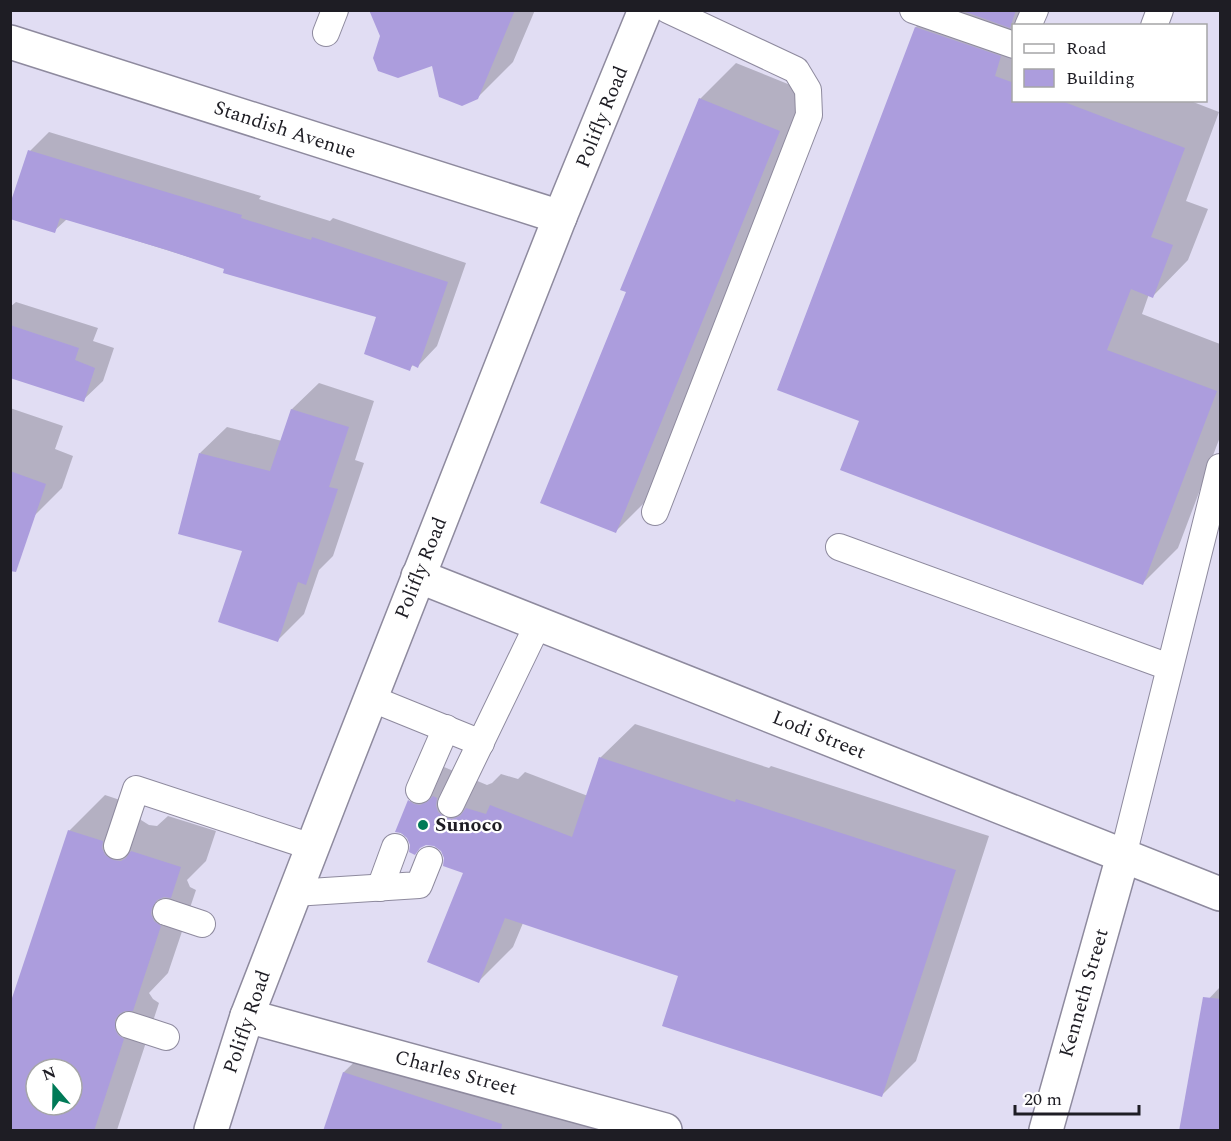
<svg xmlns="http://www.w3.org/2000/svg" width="1231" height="1141" viewBox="0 0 1231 1141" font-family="Spectral,serif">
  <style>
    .shadow { fill: #0003; fill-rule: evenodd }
    .building { fill: #ac9ddd; fill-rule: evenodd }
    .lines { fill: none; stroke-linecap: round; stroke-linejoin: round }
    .service-casing { stroke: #8e8a9e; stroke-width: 28 }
    .minor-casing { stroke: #8e8a9e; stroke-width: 36 }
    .secondary-casing { stroke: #8e8a9e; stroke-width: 36 }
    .service { stroke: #fff; stroke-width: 26 }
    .minor { stroke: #fff; stroke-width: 33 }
    .secondary { stroke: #fff; stroke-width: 33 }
    .poi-dot { fill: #007a57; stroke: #fff; stroke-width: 2 }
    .labels { text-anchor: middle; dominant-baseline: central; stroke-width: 4.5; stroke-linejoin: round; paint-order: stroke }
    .street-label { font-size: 20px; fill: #1e1d24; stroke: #fff }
    .poi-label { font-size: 20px; font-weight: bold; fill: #1e1d24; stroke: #fff; text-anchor: start }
  </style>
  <rect width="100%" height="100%" fill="#e1ddf3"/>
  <g class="shadow">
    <path d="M381 10H535L513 62 477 98 433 64 381 36Z"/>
    <path d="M933 10H1026L1034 26H1014V100H1188L1219 112 1186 201 1208 209 1188 260 1153 296 1149 294 1142 314 1220 344V437L1178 548 1143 583 861 420 778 389 916 27Z"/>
    <path d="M736 63 815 95 651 496 616 531 628 292 622 289 700 99Z"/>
    <path d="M49 132 261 196 259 199 330 221 333 218 466 263 437 346 418 366 414 364 409 369 378 316 67 219 54 231 30 151Z"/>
    <path d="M16 302 98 328 93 341 114 348 103 381 83 400 10 376V307Z"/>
    <path d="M319 383 374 401 355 460 364 463 333 556 319 570 304 614 278 640 244 550 200 453 227 427 282 441 292 409Z"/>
    <path d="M10 408 63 426 55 449 73 456 62 488 34 516 10 526Z"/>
    <path d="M635 724 769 768 771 766 989 836 916 1061 882 1095 680 975 523 923 513 947 479 981 465 872 445 858 442 850 435 844 411 845 408 837 397 831 410 801 444 767 487 785 492 783 501 774 518 779 525 772 588 796 600 758Z"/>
    <path d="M105 795 138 806 137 812 141 820 149 825 157 826 168 816 216 831 206 861 187 880 190 887 196 890 168 973 149 993 153 999 159 1003 117 1130H10L69 831ZM36 1069H72V1105H36Z"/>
    <path d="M1220 987V1130L1204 1004Z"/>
    <path d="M376 1041 627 1130H325L344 1072Z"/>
  </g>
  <g class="building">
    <path d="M369 10H515L478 99 462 106 439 97 432 66 398 78 378 71 373 58 380 36Z"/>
    <path d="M960 10H1016L1010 28Z"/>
    <path d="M915 27 1001 56 995 76 1014 83V100H1059L1185 148 1151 237 1173 245 1153 298 1131 289 1107 350 1217 391 1143 585 840 470 859 421 777 390Z"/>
    <path d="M699 98 780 131 616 533 540 503 626 292 620 290Z"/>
    <path d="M28 150 242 215 241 218 311 240 312 237 448 282 418 368 412 365 410 371 364 354 376 317 223 273 224 269 167 250 60 218 55 233 10 219V204Z"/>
    <path d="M10 325 79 348 75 360 95 368 84 402 10 378Z"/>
    <path d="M291 409 349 427 329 487 338 489 306 585 298 582 278 642 218 622 242 551 178 534 199 453 270 471Z"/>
    <path d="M10 471 46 484 16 572 10 571Z"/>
    <path d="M599 757 735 802 736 799 956 870 882 1097 662 1026 678 976 505 918 479 983 427 962 463 873 443 866 444 858 441 851 434 846 426 845 420 848 415 855 409 852 410 845 407 838 401 833 395 832 408 800 414 804 420 805 427 802 433 796 437 798 436 806 438 812 444 817 452 819 460 816 466 808 486 814 490 805 572 837Z"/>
    <path d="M68 830 103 841 102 848 105 855 113 860 121 861 126 858 131 851 181 867 171 898 164 897 157 900 152 908 151 914 154 921 161 926 133 1011H125L119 1014 115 1020V1029L118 1035 124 1039 94 1131H10V1004ZM36 1069H72V1105H36Z"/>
    <path d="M1203 997 1221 999V1131H1179Z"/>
    <path d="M343 1072 502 1124 501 1131H323Z"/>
  </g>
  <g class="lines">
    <defs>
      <g id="service">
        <path d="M913 10 1014 45"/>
        <path d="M1028 26 1035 10"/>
        <path d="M1154 26 1160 10"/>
        <path d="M326 33 335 10"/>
        <path d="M655 512 809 115 808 90 796 70 668 10"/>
        <path d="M839 547 1169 667"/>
        <path d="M370 698 481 743"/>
        <path d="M419 790 446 728"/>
        <path d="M451 804 538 624"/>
        <path d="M117 846 136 789 312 847"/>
        <path d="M1123 856 1220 467"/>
        <path d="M380 888 395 847"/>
        <path d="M294 893 419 885 429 860"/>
        <path d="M166 912 202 924"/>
        <path d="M129 1025 166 1037"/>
      </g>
      <g id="minor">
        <path d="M10 42 560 217"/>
        <path d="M418 576 1220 894"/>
        <path d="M247 1016 665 1130"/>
        <path d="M1046 1130 1123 856"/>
      </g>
      <path id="secondary" d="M211 1130 247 1016 335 789 560 217 645 10"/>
    </defs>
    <use href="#service" class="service-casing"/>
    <use href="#minor" class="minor-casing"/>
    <use href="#secondary" class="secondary-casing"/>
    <use href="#service" class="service"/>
    <use href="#minor" class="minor"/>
    <use href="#secondary" class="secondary"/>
  </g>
  <circle class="poi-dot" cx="423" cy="825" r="6"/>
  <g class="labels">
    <g class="street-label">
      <text transform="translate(602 117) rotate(-68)">Polifly Road</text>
      <text transform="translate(285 130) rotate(18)">Standish Avenue</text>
      <text transform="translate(421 568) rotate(-68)">Polifly Road</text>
      <text transform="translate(819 735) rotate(22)">Lodi Street</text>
      <text transform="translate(1084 993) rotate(-74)">Kenneth Street</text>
      <text transform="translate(247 1022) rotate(-71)">Polifly Road</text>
      <text transform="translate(456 1073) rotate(15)">Charles Street</text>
    </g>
    <g class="poi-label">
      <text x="435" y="825">Sunoco</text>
    </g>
  </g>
  <rect width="1231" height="1141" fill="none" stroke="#1e1d24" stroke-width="24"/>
  <rect x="1012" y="24" width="195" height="78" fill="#ffffff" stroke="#a5a5a7" stroke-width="1.5"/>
  <rect x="1024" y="44" width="30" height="9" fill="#ffffff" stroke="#a5a5a7" stroke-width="1.5"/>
  <text x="1066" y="54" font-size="18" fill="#1e1d24">Road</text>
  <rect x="1024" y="69" width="30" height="18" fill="#ac9ddd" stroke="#a5a5a7" stroke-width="1.5"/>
  <text x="1066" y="84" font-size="18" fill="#1e1d24">Building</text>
  <g transform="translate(54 1087) rotate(340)"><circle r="28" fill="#ffffff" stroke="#a5a5a7" stroke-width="1.5"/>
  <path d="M0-4.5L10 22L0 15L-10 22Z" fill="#007a57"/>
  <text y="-9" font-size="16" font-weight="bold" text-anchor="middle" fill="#1e1d24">N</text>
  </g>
  <path d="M1015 1105v9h124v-9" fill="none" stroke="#1e1d24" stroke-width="3"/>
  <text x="1024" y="1105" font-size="18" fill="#1e1d24" stroke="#ffffff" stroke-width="4.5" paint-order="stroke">20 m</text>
</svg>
